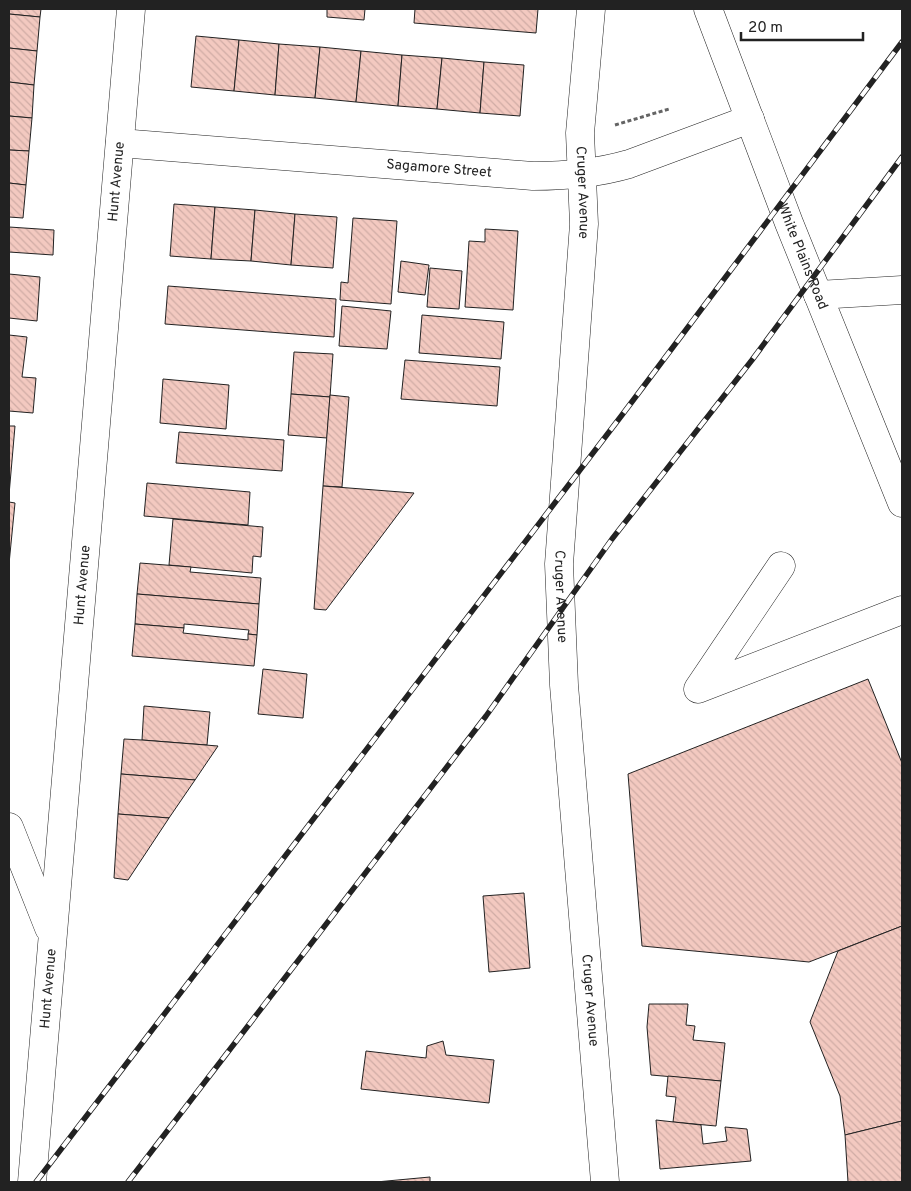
<svg xmlns="http://www.w3.org/2000/svg" width="911" height="1191" viewBox="0 0 911 1191" font-family="Overpass,sans-serif">
  <style>
    .building { fill: url(#building-back-hatch); stroke: #222 }
    .lines { fill: none; stroke-linecap: round; stroke-linejoin: round }
    .minor-casing { stroke: #222; stroke-width: 29 }
    .major-casing { stroke: #222; stroke-width: 29 }
    .path { stroke: #646464; stroke-width: 3; stroke-dasharray: 4 2.5; stroke-linecap: butt }
    .minor { stroke: #fff; stroke-width: 28 }
    .major { stroke: #fff; stroke-width: 28 }
    .rail-casing { stroke: #222; stroke-width: 5.5 }
    .rail { stroke: #fff; stroke-width: 4; stroke-dasharray: 11; stroke-linecap: butt }
    .labels { text-anchor: middle; dominant-baseline: central; stroke-width: 4; stroke-linejoin: round; paint-order: stroke }
    .street-label { font-size: 14px; fill: #222; stroke: #fff }
  </style>
  <defs>
    <pattern id="building-back-hatch" width="6" height="6" patternUnits="userSpaceOnUse" patternTransform="scale(1.25)"><rect width="6" height="6" fill="#f3c9c0"/><path d="M-1 5l2 2M0 0l6 6M5-1l2 2" fill="none" stroke="#d0aca5"/></pattern>
  </defs>
  <rect width="100%" height="100%" fill="#fff"/>
  <g class="building">
    <path d="M9 9H41L40 17 9 14Z"/>
    <path d="M327 9H365L364 20 327 17Z"/>
    <path d="M415 9H538L536 33 414 23Z"/>
    <path d="M9 14 40 17 37 51 9 48Z"/>
    <path d="M196 36 239 40 234 91 191 87Z"/>
    <path d="M239 40 279 44 275 95 234 91Z"/>
    <path d="M279 44 320 47 315 98 275 95Z"/>
    <path d="M320 47 361 51 356 102 315 98Z"/>
    <path d="M9 48 37 51 34 85 9 82Z"/>
    <path d="M361 51 402 55 398 106 356 102Z"/>
    <path d="M402 55 442 58 437 109 398 106Z"/>
    <path d="M442 58 484 62 480 113 437 109Z"/>
    <path d="M484 62 524 65 520 116 480 113Z"/>
    <path d="M9 82 34 85 32 118 9 116Z"/>
    <path d="M9 116 32 118 29 151 9 150Z"/>
    <path d="M9 150 29 151 26 185 9 183Z"/>
    <path d="M9 183 26 185 23 218 9 217Z"/>
    <path d="M174 204 215 207 211 259 170 256Z"/>
    <path d="M215 207 255 210 251 261 211 259Z"/>
    <path d="M255 210 295 214 291 265 251 261Z"/>
    <path d="M295 214 337 217 333 268 291 265Z"/>
    <path d="M353 218 397 221 391 304 340 300 341 282 348 283Z"/>
    <path d="M9 227 54 230 53 255 9 252Z"/>
    <path d="M485 229 518 231 513 310 465 307 469 241 485 242Z"/>
    <path d="M401 261 429 265 425 295 398 292Z"/>
    <path d="M430 268 462 271 459 309 427 307Z"/>
    <path d="M9 274 40 277 37 321 9 318Z"/>
    <path d="M168 286 336 299 334 337 165 324Z"/>
    <path d="M342 306 391 311 387 349 339 346Z"/>
    <path d="M422 315 504 322 501 359 419 353Z"/>
    <path d="M9 335 27 337 22 377 36 378 33 413 9 411Z"/>
    <path d="M294 352 333 354 330 397 291 394Z"/>
    <path d="M405 360 500 367 497 406 401 399Z"/>
    <path d="M163 379 229 385 226 429 160 423Z"/>
    <path d="M291 394 330 397 327 438 288 435Z"/>
    <path d="M330 395 349 397 342 487 323 486Z"/>
    <path d="M9 426H15L9 495Z"/>
    <path d="M179 432 284 440 282 471 176 463Z"/>
    <path d="M147 483 250 492 248 525 144 516Z"/>
    <path d="M323 486 414 493 326 610 314 609Z"/>
    <path d="M9 502 15 503 9 564Z"/>
    <path d="M173 519 263 527 261 557 253 556 252 573 169 565Z"/>
    <path d="M140 563 191 567 190 572 261 578 259 604 137 594Z"/>
    <path d="M137 594 259 604 257 635 248 634 249 630 184 624V628L135 624Z"/>
    <path d="M135 624 184 628 183 633 248 640V634L257 635 254 666 132 656Z"/>
    <path d="M263 669 307 674 303 718 258 714Z"/>
    <path d="M868 679 902 763V926L809 962 642 946 628 774Z"/>
    <path d="M144 706 210 712 207 745 142 740Z"/>
    <path d="M124 739 142 740 218 746 195 780 121 774Z"/>
    <path d="M121 774 195 780 169 818 118 814Z"/>
    <path d="M118 814 169 818 128 880 114 878Z"/>
    <path d="M524 893 530 968 489 972 483 896Z"/>
    <path d="M902 926V1121L845 1135 840 1096 810 1022 838 951Z"/>
    <path d="M649 1004H688L686 1025 695 1026 693 1040 725 1043 721 1081 651 1075 647 1027Z"/>
    <path d="M443 1041 446 1055 494 1060 489 1103 361 1089 366 1051 426 1058 427 1046Z"/>
    <path d="M668 1076 721 1081 716 1126 673 1122 676 1097 666 1096Z"/>
    <path d="M656 1120 701 1125 703 1144 727 1141 725 1127 747 1129 751 1161 660 1169Z"/>
    <path d="M902 1121V1182H848L845 1135Z"/>
    <path d="M430 1177V1182H376Z"/>
  </g>
  <g class="lines">
    <defs>
      <g id="minor">
        <path id="s1" d="M591 9 580 133 584 224 559 564 564 685 605 1182"/>
        <path id="s2" d="M120 143 533 176C566 176 598 173 629 164L750 119"/>
        <path d="M818 295 902 290"/>
        <path d="M781 566 698 689 902 610"/>
        <path d="M9 827 49 928"/>
        <path id="s3" d="M32 1182 131 9"/>
      </g>
      <g id="major">
        <path id="s4" d="M708 9 789 223 902 503"/>
      </g>
    </defs>
    <use href="#minor" class="minor-casing"/>
    <use href="#major" class="major-casing"/>
    <path class="path" d="M615 125 669 109"/>
    <use href="#minor" class="minor"/>
    <use href="#major" class="major"/>
    <defs>
      <g id="rail">
        <path d="M36 1182 622 415 902 42"/>
        <path d="M128 1182 486 716 612 539 752 360 902 157"/>
      </g>
    </defs>
    <use href="#rail" class="rail-casing"/>
    <use href="#rail" class="rail"/>
  </g>
  <g class="labels">
    <g class="street-label">
      <text stroke="none"><textPath href="#s2" startOffset="320">Sagamore Street</textPath></text>
      <text stroke="none"><textPath href="#s3" startOffset="1004">Hunt Avenue</textPath></text>
      <text stroke="none"><textPath href="#s1" startOffset="184">Cruger Avenue</textPath></text>
      <text stroke="none"><textPath href="#s4" startOffset="265">White Plains Road</textPath></text>
      <text stroke="none"><textPath href="#s3" startOffset="599">Hunt Avenue</textPath></text>
      <text stroke="none"><textPath href="#s1" startOffset="589">Cruger Avenue</textPath></text>
      <text stroke="none"><textPath href="#s3" startOffset="194">Hunt Avenue</textPath></text>
      <text stroke="none"><textPath href="#s1" startOffset="994">Cruger Avenue</textPath></text>
    </g>
  </g>
  <rect width="911" height="1191" fill="none" stroke="#222222" stroke-width="20"/>
  <path d="M741 32v8h122v-8" fill="none" stroke="#222222" stroke-width="2.5"/>
  <text x="748" y="32" font-size="15" fill="#222222" stroke="#ffffff" stroke-width="4" paint-order="stroke">20 m</text>
</svg>
